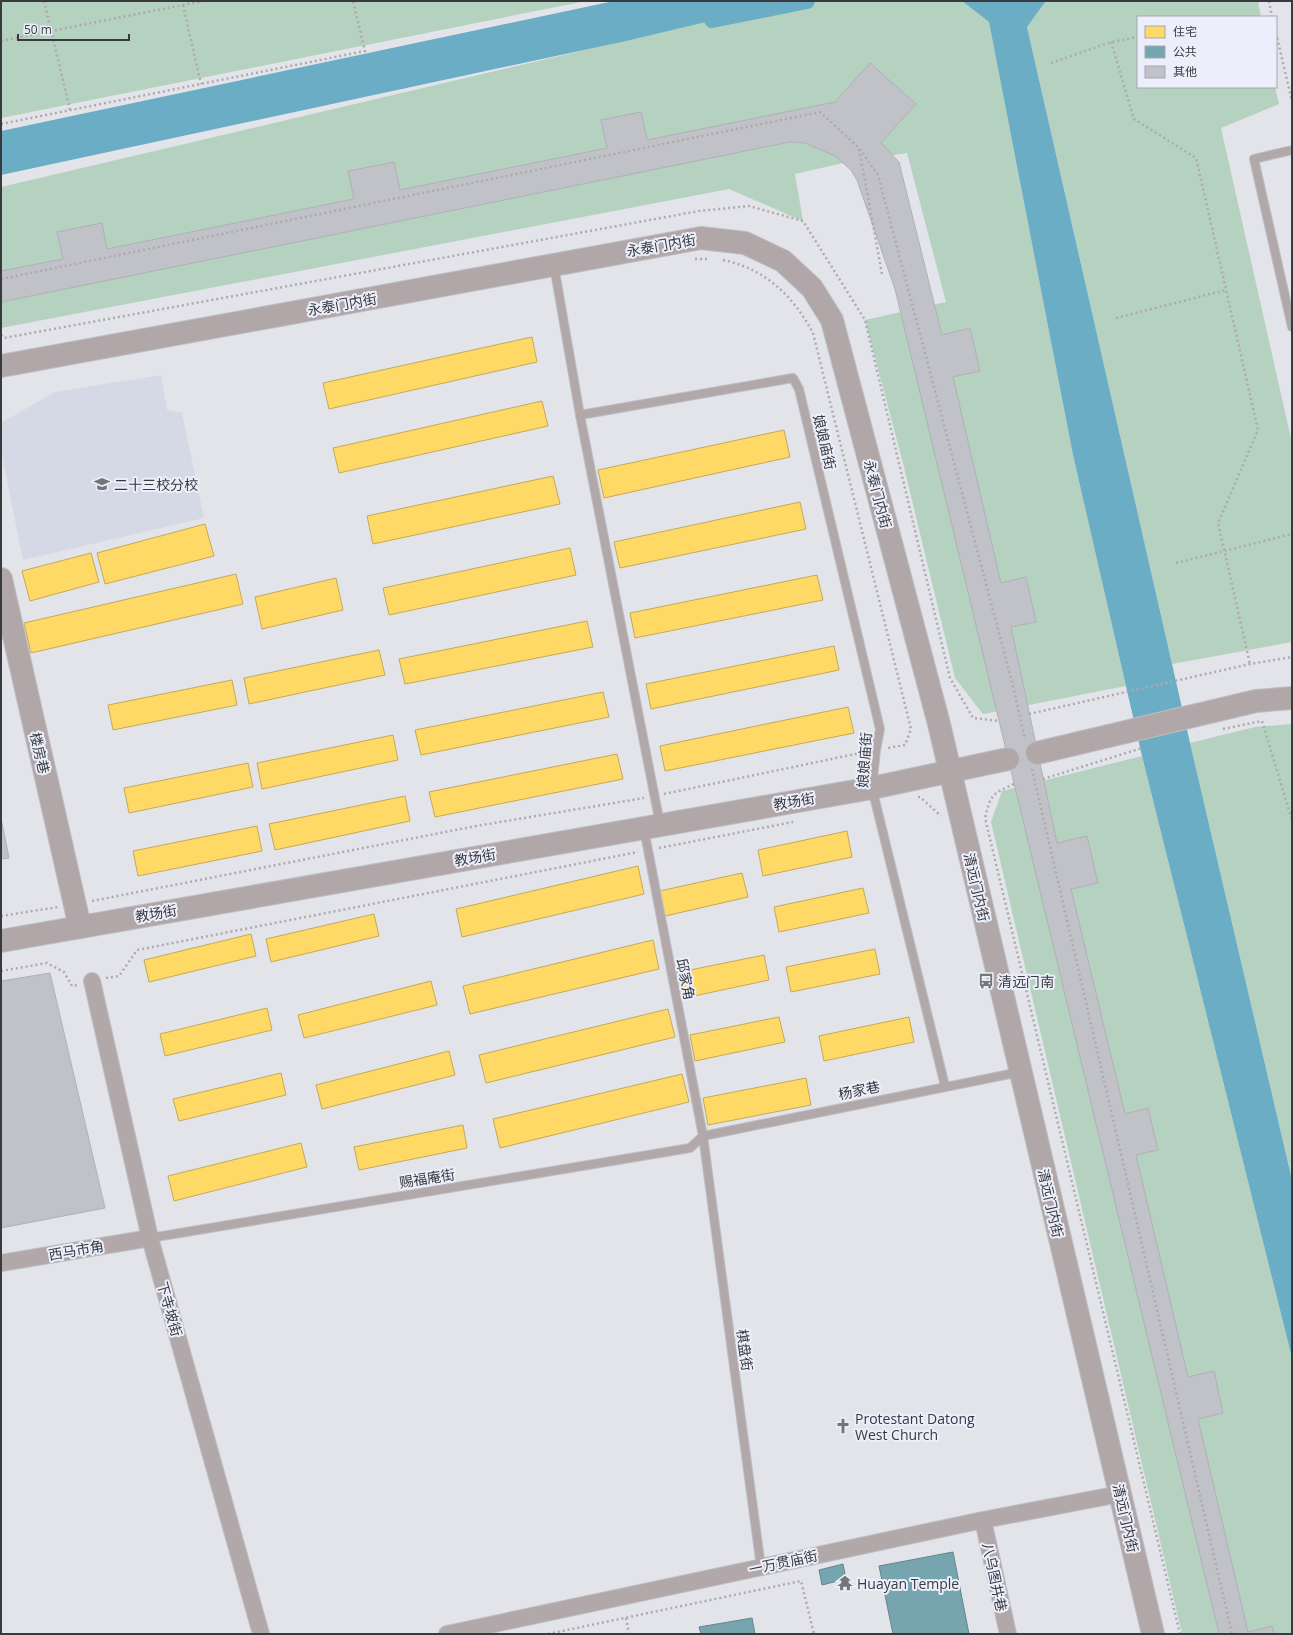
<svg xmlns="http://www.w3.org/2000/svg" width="1293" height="1635" viewBox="0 0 1293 1635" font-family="'Open Sans','Noto Sans SC',sans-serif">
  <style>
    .built { fill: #d5d9e5 }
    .green { fill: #b5d1bf }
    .water { fill: #6cadc6 }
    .homes { fill: #ffd966; stroke: #c3a95a }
    .public { fill: #76a5af; stroke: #63858d }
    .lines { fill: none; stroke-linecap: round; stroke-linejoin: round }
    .canal { stroke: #6cadc6; stroke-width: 16 }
    .building { fill: #c0c2c7; stroke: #afb1b6 }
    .secondary-tunnel { stroke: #c0c2c8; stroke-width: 22; stroke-dasharray: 22 11; stroke-linecap: butt }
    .lane-casing { stroke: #bdbfc3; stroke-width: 10 }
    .street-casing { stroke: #bdbfc3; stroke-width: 18 }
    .secondary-casing { stroke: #bdbfc3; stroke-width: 24 }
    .path { stroke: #afa9ac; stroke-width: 2.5; stroke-dasharray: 2 3; stroke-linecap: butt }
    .lane { stroke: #b2a8a9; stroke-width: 8 }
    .street { stroke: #b2a8a9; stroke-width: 16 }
    .secondary { stroke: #b1a7a9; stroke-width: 22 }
    .labels { text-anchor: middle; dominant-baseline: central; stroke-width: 4; stroke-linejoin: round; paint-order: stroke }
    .street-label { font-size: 14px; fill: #383a3e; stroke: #eceffb }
    .poi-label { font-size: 14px; fill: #383a3e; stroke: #eceffb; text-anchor: start }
  </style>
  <rect width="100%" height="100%" fill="#e2e4ea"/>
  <path class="built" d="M161 375 167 410 182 413 204 518 23 560 1 450V423L55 392Z"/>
  <g class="green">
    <path d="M1 1H586L1 118Z"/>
    <path d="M794 1H962L989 22 1073 455 1126 686 983 714 955 678 903 463 865 320 946 302 907 153 843 163 795 174 803 221 729 189 1 328V187Z"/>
    <path d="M1046 1H1258L1261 17H1138V87H1275L1279 104 1221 128 1292 443V642L1172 664 1027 27Z"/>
    <path d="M1292 724V1180L1190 743 1255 727Z"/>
    <path d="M1142 756 1292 1358V1634H1182L991 822 1002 791Z"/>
  </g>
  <g class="water">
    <path d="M614 1H795L626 41 1 175V131Z"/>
    <path d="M962 1H1046L1027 27 1190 743 1292 1180V1358L1142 756 1073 455 989 22Z"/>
  </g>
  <g class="homes">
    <path d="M532 337 537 362 329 409 323 383Z"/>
    <path d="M542 401 548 426 339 473 333 448Z"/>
    <path d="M784 430 790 457 604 498 598 470Z"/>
    <path d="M553 476 560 504 373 544 367 516Z"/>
    <path d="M800 502 806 529 620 568 614 542Z"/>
    <path d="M205 524 214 556 105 584 97 553Z"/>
    <path d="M570 548 576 575 389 615 383 588Z"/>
    <path d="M91 553 99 582 30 601 22 571Z"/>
    <path d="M236 574 243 604 31 653 24 623Z"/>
    <path d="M817 575 823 600 635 638 630 613Z"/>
    <path d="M336 578 343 610 262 629 255 597Z"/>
    <path d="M587 621 593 647 405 684 399 659Z"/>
    <path d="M834 646 839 670 651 709 646 684Z"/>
    <path d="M379 650 385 675 249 704 244 678Z"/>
    <path d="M232 680 237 705 113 730 108 705Z"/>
    <path d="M603 692 609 717 421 755 415 730Z"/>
    <path d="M848 707 854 733 665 771 660 746Z"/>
    <path d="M393 735 398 760 262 789 257 763Z"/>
    <path d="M617 754 623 779 435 817 429 792Z"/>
    <path d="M248 763 253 787 129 813 124 788Z"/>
    <path d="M405 796 410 821 275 850 269 824Z"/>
    <path d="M257 826 262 851 138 876 133 851Z"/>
    <path d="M847 831 852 857 763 876 758 850Z"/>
    <path d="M638 866 644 894 462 937 456 909Z"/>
    <path d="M742 873 748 897 661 917 655 892Z"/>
    <path d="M863 888 869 913 779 932 774 907Z"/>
    <path d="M374 914 379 936 271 962 266 939Z"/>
    <path d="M251 934 256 956 149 982 144 960Z"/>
    <path d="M653 940 659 969 470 1014 463 986Z"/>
    <path d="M875 949 880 974 791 992 786 967Z"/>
    <path d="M764 955 769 980 680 999 675 973Z"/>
    <path d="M431 981 437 1005 304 1038 298 1015Z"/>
    <path d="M267 1008 272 1030 165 1056 160 1034Z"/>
    <path d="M668 1009 675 1037 486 1083 479 1055Z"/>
    <path d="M779 1017 785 1042 695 1061 690 1035Z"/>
    <path d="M909 1017 914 1042 824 1061 819 1036Z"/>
    <path d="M449 1051 455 1075 322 1109 316 1085Z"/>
    <path d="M281 1073 286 1095 179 1121 173 1099Z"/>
    <path d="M682 1074 689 1102 500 1148 493 1119Z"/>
    <path d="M806 1078 811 1105 708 1125 703 1098Z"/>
    <path d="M463 1125 467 1148 359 1170 354 1147Z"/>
    <path d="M301 1143 307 1167 174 1201 168 1176Z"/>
  </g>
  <g class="public">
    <path d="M953 1552 969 1634H893L879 1566Z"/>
    <path d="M843 1564 846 1579 822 1585 819 1570Z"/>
    <path d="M752 1618 755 1634H701L699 1627Z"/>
  </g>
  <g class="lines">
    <path class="canal" d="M712 20 807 1"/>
  </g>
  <g class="building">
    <path d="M870 63 916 104 881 143 899 162 942 335 970 328 980 371 953 377 1001 583 1026 577 1036 622 1011 627 1057 843 1087 836 1098 883 1071 889 1125 1114 1148 1108 1158 1150 1136 1155 1188 1377 1214 1371 1223 1413 1198 1419 1248 1632 1272 1626 1274 1634H1219L895 289 857 180 851 170 835 156 805 143 790 142 1 302V271L63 259 57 232 102 223 107 249 354 199 348 171 394 162 400 190 607 148 601 120 641 112 647 140 835 102Z"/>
    <path d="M1 818 9 858 1 859Z"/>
    <path d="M50 973 105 1208 1 1228V981Z"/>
  </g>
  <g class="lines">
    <path class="secondary-tunnel" d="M1008 759 1037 753"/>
    <defs>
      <g id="lane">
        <path d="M1292 150 1254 159 1292 327"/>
        <path d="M554 266 580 415 660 824"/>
        <path d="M580 415 793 378 799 389 880 729 876 750 872 788 945 1086"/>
        <path d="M644 829 703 1136 761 1567"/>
        <path d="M703 1136 1020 1072"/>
        <path d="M150 1238 690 1148 703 1136"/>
      </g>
      <g id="street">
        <path d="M92 981 150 1238 261 1634"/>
        <path d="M1 1263 150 1238"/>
        <path d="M983 1520 1008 1634"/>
        <path d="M447 1634 983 1520 1120 1494"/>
      </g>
      <g id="secondary">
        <path d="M1 366 701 238 745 243 783 261 812 288 832 320 939 724 1153 1634"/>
        <path d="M1 579 80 927"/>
        <path d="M1037 753 1256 701 1292 698"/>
        <path d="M1 941 872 788 1008 759"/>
      </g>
    </defs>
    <use href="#lane" class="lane-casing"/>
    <use href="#street" class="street-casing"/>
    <use href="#secondary" class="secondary-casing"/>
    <g class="path">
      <path d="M44 1 70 110"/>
      <path d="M1269 1 1272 17"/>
      <path d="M183 5 201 84"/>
      <path d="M1276 33 1292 101"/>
      <path d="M1 41 203 1"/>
      <path d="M1111 42 1134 119 1196 158 1258 430 1218 523 1250 664"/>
      <path d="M1051 63 1111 42 1138 37"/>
      <path d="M1 124 365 51 353 1"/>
      <path d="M859 149 882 274"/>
      <path d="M695 259H710"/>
      <path d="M723 260C766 269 793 296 813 333L911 729 905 745 888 748"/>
      <path d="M1 279 820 112 859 148 878 175 1013 686 1025 739"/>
      <path d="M1116 318 1226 290"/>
      <path d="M1 335 4 338 699 211 749 206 803 221 865 320 950 678 973 718 999 721"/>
      <path d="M1176 563 1292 534"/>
      <path d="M1029 714 1250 664 1292 657"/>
      <path d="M1223 729 1262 721 1292 820"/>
      <path d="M1032 769 1232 1634"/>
      <path d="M1043 779 1142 748"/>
      <path d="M1014 784C992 794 991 794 985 818L1180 1634"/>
      <path d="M664 794 865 752"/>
      <path d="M918 797H920L941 816"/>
      <path d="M659 848 793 822"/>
      <path d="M92 901 476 826 644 798"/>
      <path d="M1 916 58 907"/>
      <path d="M1 971 47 963 64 972 72 986 78 985"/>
      <path d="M106 978 119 976 137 950 638 852"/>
      <path d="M626 1618 629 1634"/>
      <path d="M548 1634 801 1581 814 1634"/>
    </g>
    <use href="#lane" class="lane"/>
    <use href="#street" class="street"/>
    <use href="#secondary" class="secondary"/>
  </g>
  <defs>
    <symbol id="school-bare" viewBox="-9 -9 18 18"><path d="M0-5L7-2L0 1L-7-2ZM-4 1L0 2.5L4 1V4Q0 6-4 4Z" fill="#74767a" stroke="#eceffb" stroke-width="2.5" paint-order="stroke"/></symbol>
    <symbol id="bus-bare" viewBox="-9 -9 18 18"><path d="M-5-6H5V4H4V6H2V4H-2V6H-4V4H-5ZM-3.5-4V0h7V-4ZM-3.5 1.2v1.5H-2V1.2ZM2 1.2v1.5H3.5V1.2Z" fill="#74767a" stroke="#eceffb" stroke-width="2.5" paint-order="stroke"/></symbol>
    <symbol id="church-bare" viewBox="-9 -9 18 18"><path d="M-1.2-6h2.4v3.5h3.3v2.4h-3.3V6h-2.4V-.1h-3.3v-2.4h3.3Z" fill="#74767a" stroke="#eceffb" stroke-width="2.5" paint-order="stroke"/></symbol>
    <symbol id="temple-bare" viewBox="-9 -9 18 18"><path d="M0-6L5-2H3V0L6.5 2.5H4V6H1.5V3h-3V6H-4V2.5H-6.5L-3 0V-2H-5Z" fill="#74767a" stroke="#eceffb" stroke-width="2.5" paint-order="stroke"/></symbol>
  </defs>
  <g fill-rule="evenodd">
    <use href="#school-bare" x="91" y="473" width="22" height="22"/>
    <use href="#bus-bare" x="975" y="970" width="22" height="22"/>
    <use href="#church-bare" x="832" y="1415" width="22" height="22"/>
    <use href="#temple-bare" x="834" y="1572" width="22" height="22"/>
  </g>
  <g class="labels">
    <g class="street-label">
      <text transform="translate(661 245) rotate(-10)">永泰门内街</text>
      <text transform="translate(342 304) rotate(-10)">永泰门内街</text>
      <text transform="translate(825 442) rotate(77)">娘娘庙街</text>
      <text transform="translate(878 494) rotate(75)">永泰门内街</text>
      <text transform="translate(40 753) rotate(77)">楼房巷</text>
      <text transform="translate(864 760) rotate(-86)">娘娘庙街</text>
      <text transform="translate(794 801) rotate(-10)">教场街</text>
      <text transform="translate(475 857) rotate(-10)">教场街</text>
      <text transform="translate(977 887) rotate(77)">清远门内街</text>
      <text transform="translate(156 913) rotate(-10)">教场街</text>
      <text transform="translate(686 979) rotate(79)">邱家角</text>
      <text transform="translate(859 1090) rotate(-12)">杨家巷</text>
      <text transform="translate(427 1178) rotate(-9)">赐福庵街</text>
      <text transform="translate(1051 1203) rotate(77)">清远门内街</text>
      <text transform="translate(76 1250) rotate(-10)">西马市角</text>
      <text transform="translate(170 1309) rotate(74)">下寺坡街</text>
      <text transform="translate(745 1350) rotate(82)">棋盘街</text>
      <text transform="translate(1126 1518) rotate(77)">清远门内街</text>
      <text transform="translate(783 1562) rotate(-12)">一万贯庙街</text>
      <text transform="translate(995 1577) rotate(78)">八乌图井巷</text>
    </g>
    <g class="poi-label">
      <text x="114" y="484">二十三校分校</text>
      <text x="998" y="981">清远门南</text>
      <text x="855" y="1418">Protestant Datong<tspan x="855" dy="16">West Church</tspan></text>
      <text x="857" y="1583">Huayan Temple</text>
    </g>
  </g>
  <rect width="1293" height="1635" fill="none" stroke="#383a3e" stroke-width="4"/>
  <rect x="1137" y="16" width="140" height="72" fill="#eceffb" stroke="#a4a7af"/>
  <rect x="1145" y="26" width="20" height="12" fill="#ffd966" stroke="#a4a7af"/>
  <text x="1173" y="36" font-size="12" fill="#383a3e">住宅</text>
  <rect x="1145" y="46" width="20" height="12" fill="#76a5af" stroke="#a4a7af"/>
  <text x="1173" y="56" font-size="12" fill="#383a3e">公共</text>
  <rect x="1145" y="66" width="20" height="12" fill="#c0c2c7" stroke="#a4a7af"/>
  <text x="1173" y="76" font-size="12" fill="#383a3e">其他</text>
  <path d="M18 34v6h111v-6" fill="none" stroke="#383a3e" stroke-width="2"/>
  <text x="24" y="34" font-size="12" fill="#383a3e" stroke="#eceffb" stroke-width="3" paint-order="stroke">50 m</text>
</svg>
